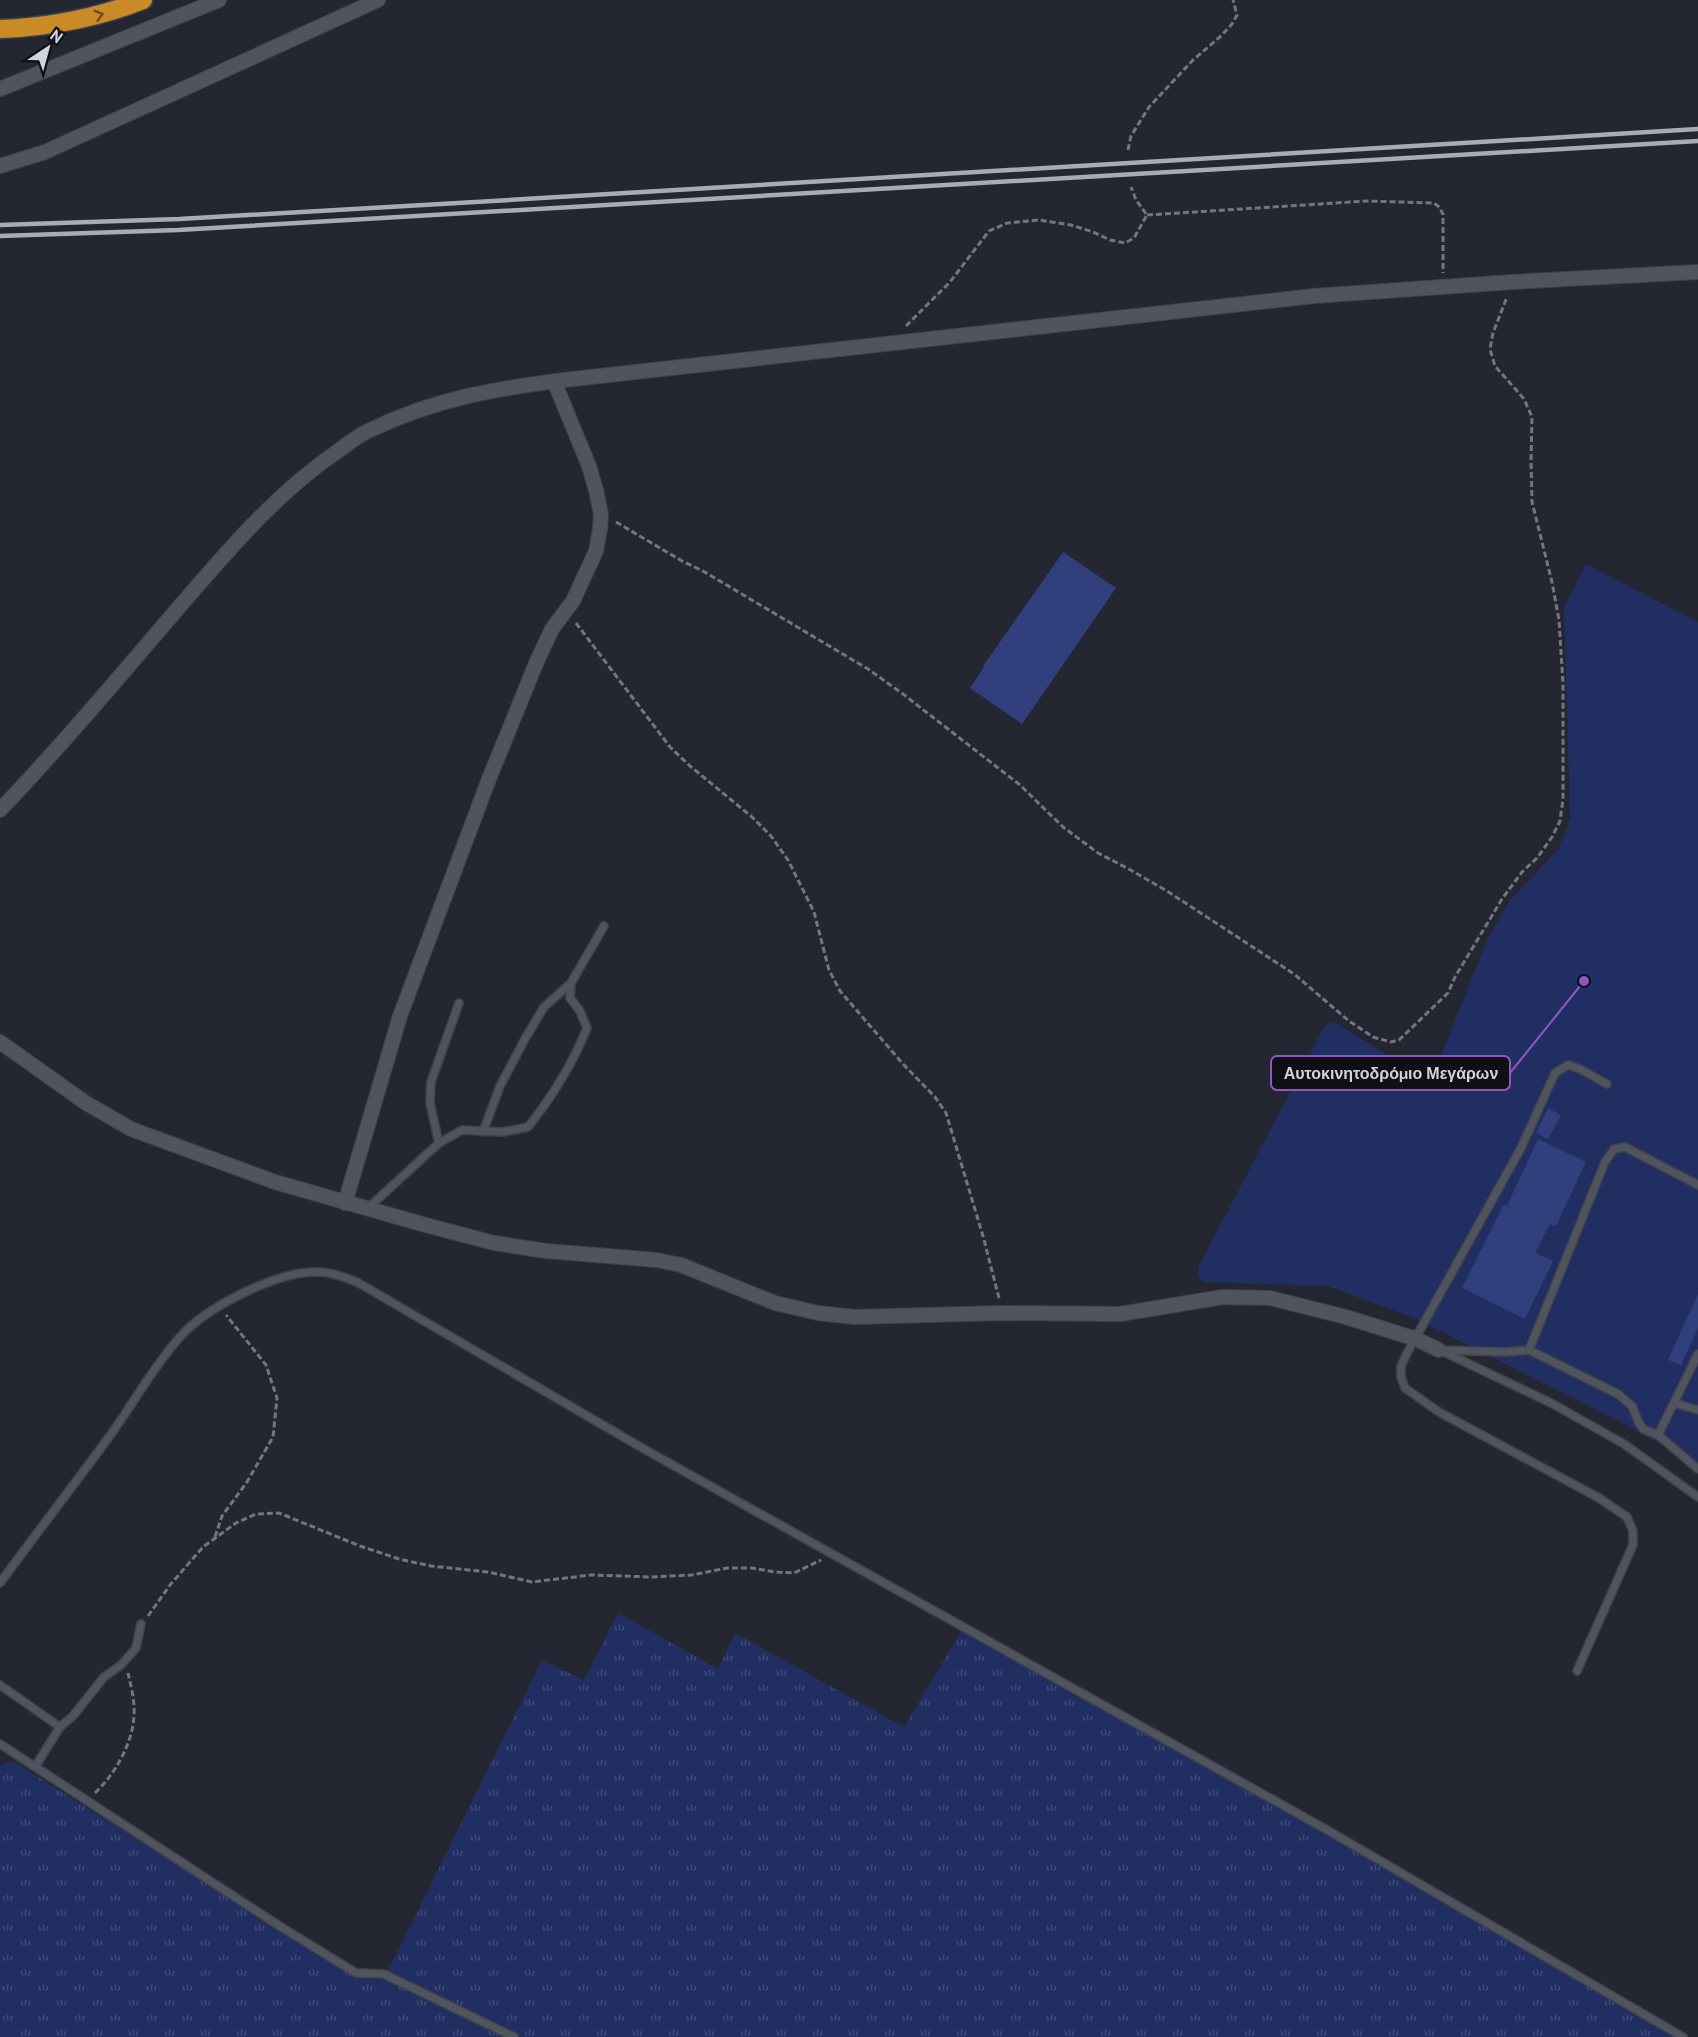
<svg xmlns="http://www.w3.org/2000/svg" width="1698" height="2037" viewBox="0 0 1698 2037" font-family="'PT Sans',sans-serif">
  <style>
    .grass { fill: url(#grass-tufts) }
    .park { fill: #212e61 }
    .building { fill: #31407d }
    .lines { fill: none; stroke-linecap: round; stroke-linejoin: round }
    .service-casing { stroke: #40434b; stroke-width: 10 }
    .minor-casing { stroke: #40434b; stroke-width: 16 }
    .motorway-casing { stroke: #40434b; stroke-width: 21 }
    .path { stroke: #74767f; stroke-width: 3; stroke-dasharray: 6 3; stroke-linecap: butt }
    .service { stroke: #50545f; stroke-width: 7 }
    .minor { stroke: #50545f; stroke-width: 14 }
    .motorway { stroke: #ca8a25; stroke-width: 18 }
    .rail { stroke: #aaacb4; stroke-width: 4.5 }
    .oneway { stroke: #6c4d1c }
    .leader { fill: none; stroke: #9156c6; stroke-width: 2 }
    .callout-dot { fill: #9156c6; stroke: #0f1014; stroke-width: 2 }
    .callout { fill: #0f1014; stroke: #9156c6; stroke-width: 2 }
    .callout-label { font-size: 16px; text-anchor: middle; font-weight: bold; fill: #d2d4db }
  </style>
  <defs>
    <pattern id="grass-tufts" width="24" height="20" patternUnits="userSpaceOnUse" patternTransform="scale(1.5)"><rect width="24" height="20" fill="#212e61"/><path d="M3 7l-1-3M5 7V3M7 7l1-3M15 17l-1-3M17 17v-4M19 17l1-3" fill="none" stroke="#404b77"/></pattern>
  </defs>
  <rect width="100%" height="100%" fill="#242731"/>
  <path class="grass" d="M618 1613 718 1669 735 1633 904 1727 962 1630 1333 1837 1675 2037H0V1765L13 1761 355 1977 381 1980 393 1961 542 1660 584 1680Z"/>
  <path class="park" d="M1586 564 1698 622V1465L1619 1421 1414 1318 1328 1286 1203 1282 1198 1276 1199 1266 1324 1027 1331 1022 1338 1024 1428 1080 1434 1073 1487 940 1510 900 1559 848 1570 818 1564 607Z"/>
  <g class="building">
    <path d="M1063 552 1116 588 1022 724 970 688 984 667 983 666Z"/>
    <path d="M1548 1108 1561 1115 1548 1139 1536 1133Z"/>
    <path d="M1538 1139 1586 1162 1556 1226 1550 1224 1535 1253 1553 1261 1525 1319 1462 1288 1504 1204 1507 1206Z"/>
    <path d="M1698 1294V1328L1681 1365 1668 1360Z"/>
  </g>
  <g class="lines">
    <defs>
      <g id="service">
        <path d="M483 1132 500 1086 526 1037 544 1007 571 983"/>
        <path d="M439 1143 430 1103 431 1082 459 1003"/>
        <path d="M367 1209 439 1143 462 1130 503 1132 528 1127C552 1097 573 1063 587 1028L580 1011 570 998 571 983 604 926"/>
        <path d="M1439 1350 1506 1352 1529 1350 1618 1394 1632 1406 1639 1423 1643 1429 1658 1435 1698 1469"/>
        <path d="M1529 1350 1605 1162 1614 1149 1625 1147 1698 1185"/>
        <path d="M1444 1352 1553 1404 1624 1444 1698 1497"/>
        <path d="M1674 1403 1698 1410"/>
        <path d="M1658 1435 1698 1354"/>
        <path d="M0 1583C36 1534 73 1486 109 1437 133 1404 153 1367 180 1337 206 1307 278 1271 317 1272 331 1272 344 1277 357 1282L644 1449 1329 1831 1683 2037"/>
        <path d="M1577 1671 1633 1545V1531L1627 1517 1599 1498 1439 1412 1405 1388 1401 1377V1366L1406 1355 1521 1148 1555 1073 1568 1065 1580 1069 1607 1084"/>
        <path d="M0 1685 60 1727 35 1767"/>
        <path d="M60 1727 73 1716 104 1677 121 1665 136 1648 141 1624"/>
        <path d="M0 1744 278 1925 356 1973 384 1974 514 2037"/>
      </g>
      <g id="minor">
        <path d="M0 89 219 0"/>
        <path d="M0 166 45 152 378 0"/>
        <path d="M0 810C65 742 125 670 186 599 232 546 279 491 338 451 348 444 357 436 368 431 434 399 493 389 564 380L1314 296 1512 282 1698 272"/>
        <path d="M0 1042 86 1103 131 1129 275 1182 422 1224 494 1243 546 1251 657 1260 681 1265 775 1303 818 1313 854 1317 1002 1313 1120 1314 1223 1297 1270 1298 1346 1317 1416 1339 1439 1350"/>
        <path d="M345 1203 400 1016 489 779 537 661 552 629 573 601 596 551 600 529 601 514 596 490 589 466 554 381"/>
      </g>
      <path id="motorway" d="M0 29C50 27 97 18 143 0"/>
    </defs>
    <use href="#service" class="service-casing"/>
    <use href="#minor" class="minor-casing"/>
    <use href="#motorway" class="motorway-casing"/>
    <g class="path">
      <path d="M1128 150 1131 136 1149 107 1193 60 1221 36 1232 24 1237 15 1233 0"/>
      <path d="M1147 215 1367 201 1434 203 1439 207 1443 214V273"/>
      <path d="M906 326 950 282 989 231 1007 223 1039 220 1071 225 1093 232 1110 240 1125 243 1134 238 1147 215 1136 200 1131 187"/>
      <path d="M616 522 682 561 703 571 868 669 903 694 1020 785 1063 827 1098 853 1127 868 1167 891 1294 974 1349 1021 1373 1037 1391 1042 1399 1040 1448 993 1455 977 1502 899 1522 872 1537 858 1552 837 1560 821 1563 799V683L1559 620 1552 582 1532 502 1531 460 1532 417 1524 399 1495 366 1490 349 1493 333 1507 297"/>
      <path d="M576 623 670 747 690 766 752 817 771 836 788 860 814 912 829 970 840 991 903 1064 935 1097 946 1113 983 1236 999 1298"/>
      <path d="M215 1537 222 1516 247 1482 273 1437 277 1398 266 1365 226 1315"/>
      <path d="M148 1616 170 1585 203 1547 236 1523 256 1514 279 1513 360 1546 399 1559 431 1566 488 1572 532 1582 591 1575 652 1577 692 1575 727 1568H752L775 1572 794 1573 821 1560"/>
      <path d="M95 1793C115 1774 133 1743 134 1715 135 1701 131 1686 128 1673"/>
    </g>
    <use href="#service" class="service"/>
    <use href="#minor" class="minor"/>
    <use href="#motorway" class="motorway"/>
    <g class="rail">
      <path d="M0 225 179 219 458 203 1698 129"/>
      <path d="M0 236 178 230 1698 141"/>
    </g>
  </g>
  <defs><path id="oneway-chevron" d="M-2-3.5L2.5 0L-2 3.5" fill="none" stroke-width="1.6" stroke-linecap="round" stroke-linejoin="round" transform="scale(1.5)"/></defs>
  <use class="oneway" href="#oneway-chevron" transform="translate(99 15) rotate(-16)"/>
  <path class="leader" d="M1584 981L1510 1073"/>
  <circle class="callout-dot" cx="1584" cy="981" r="6"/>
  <rect class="callout" x="1271" y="1056" width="239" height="34" rx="6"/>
  <g class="callout-label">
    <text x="1391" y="1079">Αυτοκινητοδρόμιο Μεγάρων</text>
  </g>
  <g transform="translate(48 48) rotate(36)" stroke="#0f1014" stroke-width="4.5" paint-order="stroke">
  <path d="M0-4.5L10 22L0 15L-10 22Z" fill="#d2d4db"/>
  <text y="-9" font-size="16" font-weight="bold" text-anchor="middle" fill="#d2d4db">N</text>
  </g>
</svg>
